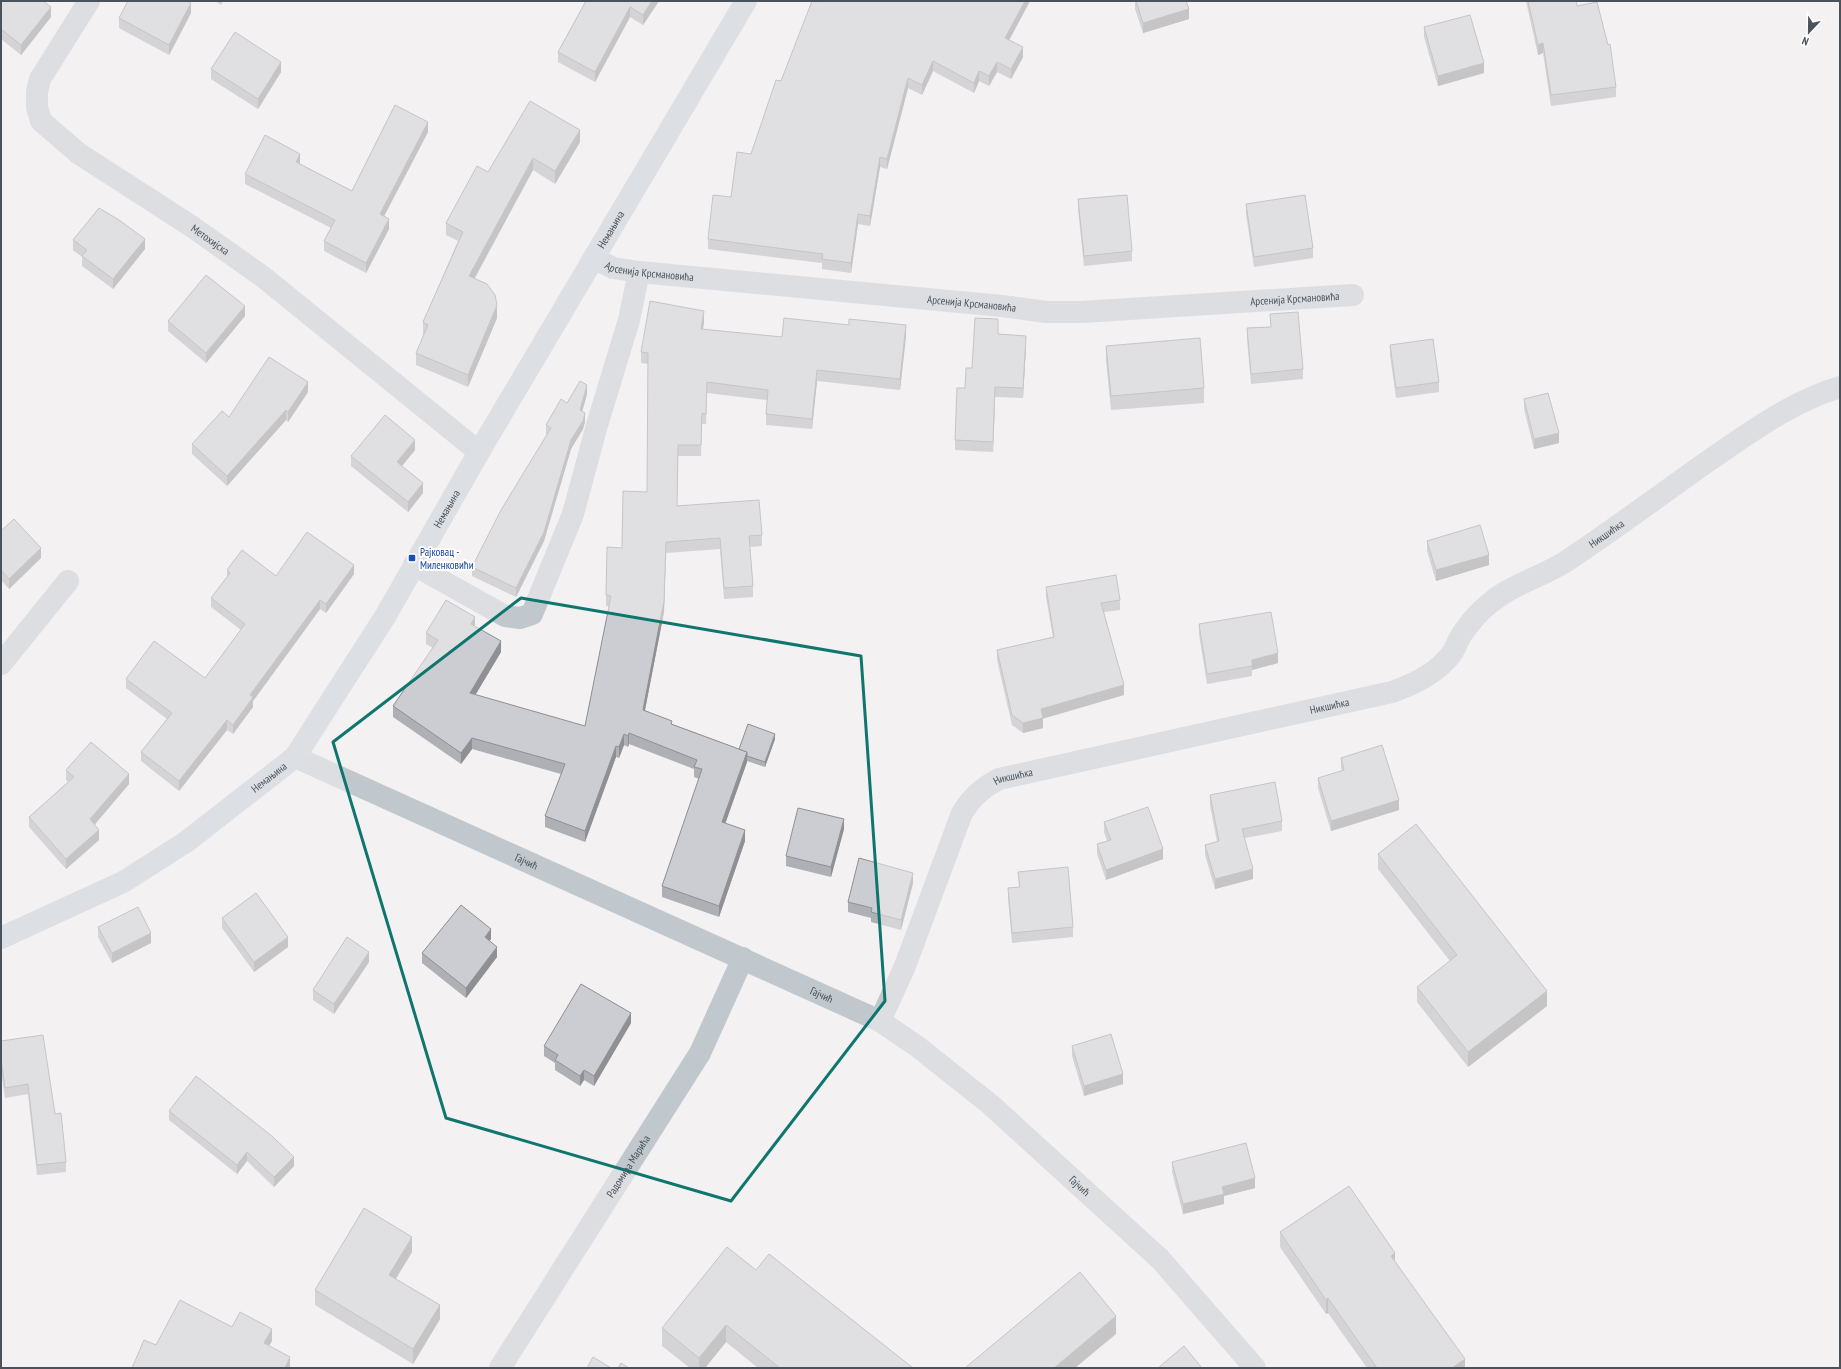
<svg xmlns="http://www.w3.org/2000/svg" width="1841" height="1369" viewBox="0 0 1841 1369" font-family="'PT Sans Narrow',sans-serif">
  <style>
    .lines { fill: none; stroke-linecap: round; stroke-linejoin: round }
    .street { stroke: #c0c8ce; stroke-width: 22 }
    .secondary { stroke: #c0c9d2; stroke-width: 22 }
    .wall { fill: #afb0b5 }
    .shaded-wall { fill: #8e9093 }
    .building { fill: #cbcdd2; stroke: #8e9093 }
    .marked { fill: none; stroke: #0f766e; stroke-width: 3; stroke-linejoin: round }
    .transit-dot { fill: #1a4fb4; stroke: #fff; stroke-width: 1.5 }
    .labels { text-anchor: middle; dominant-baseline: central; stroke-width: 4; stroke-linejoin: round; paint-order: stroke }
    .street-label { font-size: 11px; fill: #4a535c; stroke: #fff }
    .transit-label { font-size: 11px; fill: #164399; stroke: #fff; text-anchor: start }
  </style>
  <rect width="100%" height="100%" fill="#f3f1f1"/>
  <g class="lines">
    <g class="street">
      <path id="s1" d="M89 1 40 79 37 92V107L41 121 78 153 191 226 262 276 479 452"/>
      <path id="s2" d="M594 258 613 268 639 272 1002 306 1046 312H1082L1353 295"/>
      <path d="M414 565 505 616 520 618 532 614 573 514 597 425 629 320 639 272"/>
      <path d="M1 664 68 581"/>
      <path id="s3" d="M295 757 880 1021 918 1047 991 1105 1160 1259 1255 1368"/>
      <path id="s4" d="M880 1021 905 966 962 813C972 797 982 788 999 779L1392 692C1415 684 1438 673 1452 653 1456 647 1458 640 1462 634 1470 622 1480 611 1490 603 1513 584 1541 577 1565 562 1615 529 1664 492 1714 457 1752 431 1795 400 1840 387"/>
      <path id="s5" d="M500 1368 700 1053 743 958"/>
    </g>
    <path class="secondary" id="s6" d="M1 938 123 882 186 842 295 757 386 615 479 452 746 1"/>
  </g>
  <g class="wall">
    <path d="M1 1 51 17 21 55 1 39Z"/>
    <path d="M215 1H223L221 5Z"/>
    <path d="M586 1H659L643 25 630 17 595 82 558 62V52Z"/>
    <path d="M818 1H1030L1009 40 1023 57 1011 79 997 72 989 86 979 81 974 93 933 71 922 95 908 88 887 169 880 167 870 226 858 224 851 273 822 269V263L708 249V239L731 197 751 154 781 81Z"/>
    <path d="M1135 1H1186L1189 19 1143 33 1135 9Z"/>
    <path d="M1526 1H1576L1577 6 1616 87V97L1551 106 1543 53 1538 55Z"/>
    <path d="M191 13 169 55 119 28V18Z"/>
    <path d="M1424 27 1484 73 1438 86 1424 37Z"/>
    <path d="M211 69 281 72 258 109 211 79Z"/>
    <path d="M428 132 384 216 389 229 366 273 324 251V241L331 228 245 184V174L300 164 352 191Z"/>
    <path d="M580 142 555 184 533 170 475 278 497 318 468 387 416 365V353L424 335 423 334V322L458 241 446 235V223L488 172Z"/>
    <path d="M1078 199 1132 251V261L1084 266 1078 209Z"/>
    <path d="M1246 204 1313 248V258L1254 267 1246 214Z"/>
    <path d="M73 240 145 249 113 289 82 266V257L73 250Z"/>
    <path d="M1270 314 1303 369V379L1251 384 1247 338V328L1271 327Z"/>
    <path d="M245 316 206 363 168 331V321Z"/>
    <path d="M704 322 703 329 782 337 906 336 900 390 817 381 812 429 766 425V414L767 400 707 393 706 424H702L701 456H678L677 506 762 535V546L750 547 753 586V597L724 599 720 549 666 553 664 612 645 710 672 724 739 749 775 739 765 767 747 761V762L725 823 745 841 719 917 662 897V886L699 779 694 777V769L629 744 628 747 624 745 619 758 616 757 585 842 545 827V816L561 774 472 749 461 764 393 717V706L433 648 426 644V633L475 626 501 652 475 695 585 726 609 606H606V595L622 548 647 492 648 364 641 363V352Z"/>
    <path d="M998 334 1026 346 1023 398 995 397 993 452 955 450V440L972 368Z"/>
    <path d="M1390 345 1439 382V392L1396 398 1390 355Z"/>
    <path d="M1106 346 1204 388V403L1111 410 1106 361Z"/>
    <path d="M308 392 288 422 286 420 227 486 192 454V444L229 417Z"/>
    <path d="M587 394 582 412 585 422 583 429 571 449 544 541 516 597 472 576V567L547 435 546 434V425L567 403Z"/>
    <path d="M1524 399 1559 443 1534 449 1524 409Z"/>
    <path d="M415 450 402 466 423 493 408 512 351 466V456Z"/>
    <path d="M1 531 41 558 9 589 1 580Z"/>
    <path d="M1427 541 1489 565 1436 581 1427 551Z"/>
    <path d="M227 570 276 576 354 574 326 613 320 609 253 701V707L233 734 227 730 179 791 141 761V752L167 719 126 688V679L205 678 241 630 211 607V598L227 578Z"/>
    <path d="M1046 587 1120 600V610L1104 612 1124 695 1043 718V728L1023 733 1012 725 997 660V650L1053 637 1046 597Z"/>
    <path d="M1199 624 1278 663 1252 670V676L1207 684 1199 634Z"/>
    <path d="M1341 758 1399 810 1331 831 1318 788V778L1342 771 1341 768Z"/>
    <path d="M66 770 129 784 95 824 99 840 66 869 29 827V817L68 782 66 780Z"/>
    <path d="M1210 795 1282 821V831L1245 838 1253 879 1215 889 1205 855V845L1217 842 1210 805Z"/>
    <path d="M1104 822 1163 859 1106 880 1097 854V844L1107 841 1104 832Z"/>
    <path d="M844 829 831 877 786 866V856Z"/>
    <path d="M1378 854 1547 1006 1468 1067 1417 1002V987L1450 961 1378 869Z"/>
    <path d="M1018 872 1073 927V937L1012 943 1008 898V888L1019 887Z"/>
    <path d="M913 883 901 930 871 922V918L848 912V902Z"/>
    <path d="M222 918 288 947 254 972 222 928Z"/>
    <path d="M98 927 151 943 112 963 98 937Z"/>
    <path d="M491 939 489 941 497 957 466 998 422 963V953Z"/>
    <path d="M369 962 334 1014 313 1000V990Z"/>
    <path d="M631 1023 594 1086 584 1080 580 1086 555 1070V1063L544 1056V1046Z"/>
    <path d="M1 1041 55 1114 66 1162V1172L37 1175 28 1094 5 1098 1 1070Z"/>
    <path d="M1072 1046 1123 1084 1084 1096 1072 1056Z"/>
    <path d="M169 1111 294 1166 274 1187 247 1161 237 1174 169 1120Z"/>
    <path d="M1172 1162 1255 1188 1224 1196V1204L1183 1214 1172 1172Z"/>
    <path d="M1280 1232 1395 1261 1465 1368H1367L1328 1313 1326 1314 1280 1247Z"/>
    <path d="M412 1252 396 1279 440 1319 413 1364 315 1305V1290Z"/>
    <path d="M756 1270 913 1368H758L726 1342 705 1368H690L662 1346V1328Z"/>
  </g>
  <g class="shaded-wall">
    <path d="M652 1H659L643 25V15Z"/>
    <path d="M1025 1H1030L1005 48V38Z"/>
    <path d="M191 3V13L169 55V45Z"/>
    <path d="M51 7V17L21 55V45Z"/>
    <path d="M630 7V17L595 82V72Z"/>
    <path d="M1189 9V19L1143 33V23Z"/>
    <path d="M1543 43V53L1538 55V45Z"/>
    <path d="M1023 47V57L1011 79V69Z"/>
    <path d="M933 61V71L922 95V85Z"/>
    <path d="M281 62V72L258 109V99Z"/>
    <path d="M997 62V72L989 86V76Z"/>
    <path d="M1484 63V73L1438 86V76Z"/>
    <path d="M979 71V81L974 93V83Z"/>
    <path d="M908 78V88L887 169V159Z"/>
    <path d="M428 122V132L380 224V214Z"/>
    <path d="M580 130V142L555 184V171Z"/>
    <path d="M300 154V164L296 162Z"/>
    <path d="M880 157V167L870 226V216Z"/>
    <path d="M533 158V170L469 288V276Z"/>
    <path d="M858 214V224L851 273V263Z"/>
    <path d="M389 219V229L366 273V263Z"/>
    <path d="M145 239V249L113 289V279Z"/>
    <path d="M497 305V318L468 387V375Z"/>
    <path d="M245 306V316L206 363V353Z"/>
    <path d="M704 311V322L701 340V329Z"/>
    <path d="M906 325V336L900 390V379Z"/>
    <path d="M1026 336V346L1023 398V388Z"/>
    <path d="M817 370V381L812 429V419Z"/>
    <path d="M308 382V392L288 422V412Z"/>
    <path d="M587 385V394L580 419V410Z"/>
    <path d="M995 387V397L993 452V442Z"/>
    <path d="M286 410V420L227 486V476Z"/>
    <path d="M585 413V422L583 429 571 449 544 541 516 597V588L571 440Z"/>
    <path d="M1559 433V443L1534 449V439Z"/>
    <path d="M415 440V450L397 472V462Z"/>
    <path d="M423 483V493L408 512V502Z"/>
    <path d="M666 542 664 612 643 720V710Z"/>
    <path d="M41 548V558L9 589V579Z"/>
    <path d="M1489 555V565L1436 581V570Z"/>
    <path d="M354 565V574L326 613V604Z"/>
    <path d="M320 600V609L253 701V707L233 734V725L250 695Z"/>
    <path d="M475 617V628L471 624Z"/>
    <path d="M501 641V652L470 704V693Z"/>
    <path d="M1278 653V663L1252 670V660Z"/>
    <path d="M1124 685V695L1042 719 1043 718V728L1023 733V723L1041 709Z"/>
    <path d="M227 720V730L179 791V781Z"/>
    <path d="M629 733V744L628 747V736Z"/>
    <path d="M624 734V745L619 758V747Z"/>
    <path d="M775 734V739L765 767V762Z"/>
    <path d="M472 738V749L461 764V753Z"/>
    <path d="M616 746V757L585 842V831Z"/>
    <path d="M747 752V762L722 833V822Z"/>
    <path d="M129 774V784L90 830V819Z"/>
    <path d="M1399 800V810L1331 831V821Z"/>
    <path d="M844 819V829L831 877V867Z"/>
    <path d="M99 830V840L66 869V859Z"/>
    <path d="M745 830V841L719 917V906Z"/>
    <path d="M1163 849V859L1106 880V870Z"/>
    <path d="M1253 869V879L1215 889V879Z"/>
    <path d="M913 873V883L901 930V920Z"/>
    <path d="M491 929V939L485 947V937Z"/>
    <path d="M151 933V943L112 963V953Z"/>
    <path d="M288 937V947L254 972V962Z"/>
    <path d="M497 947V957L466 998V988Z"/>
    <path d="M369 952V962L334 1014V1004Z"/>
    <path d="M1547 991V1006L1468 1067V1052Z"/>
    <path d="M631 1013V1023L594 1086V1076Z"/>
    <path d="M584 1070V1080L580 1086V1076Z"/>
    <path d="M1123 1074V1084L1084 1096V1086Z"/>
    <path d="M247 1152V1161L237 1174V1165Z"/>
    <path d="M294 1157V1166L274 1187V1177Z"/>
    <path d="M1255 1178V1188L1224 1196V1204L1183 1214V1204L1222 1187Z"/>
    <path d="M412 1237V1252L389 1289V1275Z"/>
    <path d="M1395 1253V1268L1391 1256Z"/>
    <path d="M1328 1298V1313L1326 1314V1300Z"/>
    <path d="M440 1305V1319L413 1364V1349Z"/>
    <path d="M1116 1316V1334L1075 1368H1054Z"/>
    <path d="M726 1325V1342L705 1368H699V1358Z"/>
    <path d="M272 1329V1341L264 1355V1343Z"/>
    <path d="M290 1357V1368H285Z"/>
    <path d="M1465 1359V1368H1452Z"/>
  </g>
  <g class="building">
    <path d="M1 1H43L51 7 21 45 1 29Z"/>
    <path d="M128 1H187L191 3 169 45 119 18Z"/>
    <path d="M586 1H652L643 15 630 7 595 72 558 52Z"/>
    <path d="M812 1 817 2 818 1H1025L1005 38 1023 47 1011 69 997 62 989 76 979 71 974 83 933 61 922 85 908 78 887 159 880 157 870 216 858 214 851 263 822 259 823 254 708 239 713 195 731 197 737 152 751 154 776 80 781 81Z"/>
    <path d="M1136 1H1186L1189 9 1143 23Z"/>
    <path d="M1528 1H1576L1577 6 1597 2 1608 45 1610 44 1616 87 1551 95 1543 43 1538 45Z"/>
    <path d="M1470 15 1484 63 1438 76 1424 27Z"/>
    <path d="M235 32 281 62 258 99 211 69Z"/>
    <path d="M530 101 580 130 555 171 533 158 469 276 487 284 495 295 497 305 468 375 416 353 428 325 423 322 463 232 446 223 477 166 488 172Z"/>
    <path d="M395 105 428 122 380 214 389 219 366 263 324 241 335 220 245 174 265 135 300 154 296 162 352 191Z"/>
    <path d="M1127 195 1132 251 1084 256 1078 199Z"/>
    <path d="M1305 195 1313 248 1254 257 1246 204Z"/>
    <path d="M99 208 119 220 145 239 113 279 82 256 87 250 73 240Z"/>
    <path d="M206 275 245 306 206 353 168 321Z"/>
    <path d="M650 301 704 311 701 329 782 337 784 318 849 325V319L906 325 900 379 817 370 812 419 766 414 768 390 707 382 706 414 702 413 701 445H678L677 506 759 500 762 535 749 536 753 586 724 588 720 538 666 542 664 601 643 710 672 721 671 724 747 752 722 822 745 830 719 906 662 886 702 769 694 767 697 760 629 733 628 736 624 734 619 747 616 746 585 831 545 816 565 764 472 738 461 753 393 706 438 640 426 633 446 600 475 617 471 624 501 641 470 693 585 726 611 596 606 595 607 547 622 548 623 491 647 492 648 353 641 352Z"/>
    <path d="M1298 312 1303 369 1251 374 1247 328 1271 327 1270 314Z"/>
    <path d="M975 318 998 319V334L1026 336 1023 388 995 387 993 442 955 440 957 388H965L966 368H972Z"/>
    <path d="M1200 338 1204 388 1111 396 1106 346Z"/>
    <path d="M1433 339 1439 382 1396 388 1390 345Z"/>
    <path d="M269 357 308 382 288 412 286 410 227 476 192 444 222 411 229 417Z"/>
    <path d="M580 381 587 385 580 410 585 413 583 421 571 440 544 532 516 588 472 567 501 510 551 428 546 425 561 399 567 403Z"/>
    <path d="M1548 393 1559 433 1534 439 1524 399Z"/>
    <path d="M385 415 415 440 397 462 423 483 408 502 351 456Z"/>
    <path d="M14 519 41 548 9 579 1 570V531Z"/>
    <path d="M1480 525 1489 555 1436 570 1427 541Z"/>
    <path d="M307 532 354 565 326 604 320 600 250 695 253 697 233 725 227 720 179 781 141 752 172 713 126 679 154 641 205 678 245 624 211 598 230 573 227 570 242 550 276 576Z"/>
    <path d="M1116 575 1120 600 1101 603 1124 685 1041 709 1043 718 1023 723 1012 715 997 650 1054 637 1046 587Z"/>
    <path d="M1271 612 1278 653 1252 660V666L1207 674 1199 624Z"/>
    <path d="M748 724 775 734 765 762 747 756V752L739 749Z"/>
    <path d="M91 742 129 774 90 819 99 830 66 859 29 817 74 777 66 770Z"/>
    <path d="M1382 745 1399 800 1331 821 1318 778 1344 770 1341 758Z"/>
    <path d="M1275 782 1282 821 1242 829 1253 869 1215 879 1205 845 1219 841 1210 795Z"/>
    <path d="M1148 807 1163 849 1106 870 1097 844 1111 840 1104 822Z"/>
    <path d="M798 808 844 819 831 867 786 856Z"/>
    <path d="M1416 824 1547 991 1468 1052 1417 987 1457 955 1378 854Z"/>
    <path d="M859 858 913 873 901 920 871 912 872 908 848 902Z"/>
    <path d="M1068 867 1073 927 1012 933 1008 888 1020 887 1018 872Z"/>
    <path d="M256 893 288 937 254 962 222 918Z"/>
    <path d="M461 905 491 929 485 937 497 947 466 988 422 953Z"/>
    <path d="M138 907 151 933 112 953 98 927Z"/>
    <path d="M347 937 369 952 334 1004 313 990Z"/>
    <path d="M581 984 631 1013 594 1076 584 1070 580 1076 555 1060 558 1055 544 1046Z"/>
    <path d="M1111 1034 1123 1074 1084 1086 1072 1046Z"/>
    <path d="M43 1035 55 1114 61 1113 66 1162 37 1165 28 1084 5 1088 1 1059V1041Z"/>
    <path d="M196 1076 273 1137 294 1157 274 1177 247 1152 237 1165 169 1111Z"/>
    <path d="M1246 1143 1255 1178 1222 1187 1224 1194 1183 1204 1172 1162Z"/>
    <path d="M1349 1186 1395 1253 1391 1256 1465 1359 1452 1368H1377L1328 1298 1326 1300 1280 1232Z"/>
    <path d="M364 1208 412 1237 389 1275 440 1305 413 1349 315 1290Z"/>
    <path d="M727 1247 756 1270 769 1254 913 1368H780L726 1325 699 1358 662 1328Z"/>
    <path d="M1080 1272 1116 1316 1054 1368H965Z"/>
    <path d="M180 1300 232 1327 240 1312 272 1329 264 1343 290 1357 285 1368H132L144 1340 156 1345Z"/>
    <path d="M1184 1346 1202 1368H1158Z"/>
    <path d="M593 1357 611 1368H587Z"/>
    <path d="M621 1363 629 1368H618Z"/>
  </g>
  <path d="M0 0H1841V1369H0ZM521 598 861 656 885 1001 731 1201 446 1118 333 742Z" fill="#f3f1f1" fill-opacity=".55" fill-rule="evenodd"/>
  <path class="marked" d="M521 598 861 656 885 1001 731 1201 446 1118 333 742Z"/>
  <rect class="transit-dot" x="408" y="554" width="8" height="8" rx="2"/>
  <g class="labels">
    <g class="street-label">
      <text stroke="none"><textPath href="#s6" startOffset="962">Немањина</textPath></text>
      <text stroke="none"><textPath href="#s1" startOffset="342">Метохијска</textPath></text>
      <text stroke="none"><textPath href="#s2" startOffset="58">Арсенија Крсмановића</textPath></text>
      <text stroke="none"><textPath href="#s2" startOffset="706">Арсенија Крсмановића</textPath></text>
      <text stroke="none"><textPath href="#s2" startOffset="382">Арсенија Крсмановића</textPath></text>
      <text stroke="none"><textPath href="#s6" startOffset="638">Немањина</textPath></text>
      <text stroke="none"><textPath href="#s4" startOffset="949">Никшићка</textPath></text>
      <text stroke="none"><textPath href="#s4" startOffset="613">Никшићка</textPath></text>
      <text stroke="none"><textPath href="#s4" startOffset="289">Никшићка</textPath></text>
      <text stroke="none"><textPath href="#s6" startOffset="314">Немањина</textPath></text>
      <text stroke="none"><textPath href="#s3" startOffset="254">Гајчић</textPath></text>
      <text stroke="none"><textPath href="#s3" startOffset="578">Гајчић</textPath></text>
      <text stroke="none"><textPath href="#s5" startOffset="239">Радомира Марића</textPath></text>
      <text stroke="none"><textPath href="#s3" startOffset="901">Гајчић</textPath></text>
    </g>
    <g class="transit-label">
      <text x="420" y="552">Рајковац -<tspan x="420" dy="13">Миленковићи</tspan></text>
    </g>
  </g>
  <rect width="1841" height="1369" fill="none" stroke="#4a535c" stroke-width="4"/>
  <g transform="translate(1809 32) rotate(202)" stroke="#ffffff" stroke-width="3" paint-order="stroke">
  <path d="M0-3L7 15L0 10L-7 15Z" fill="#4a535c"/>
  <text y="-6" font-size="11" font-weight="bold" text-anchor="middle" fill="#4a535c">N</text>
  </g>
</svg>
